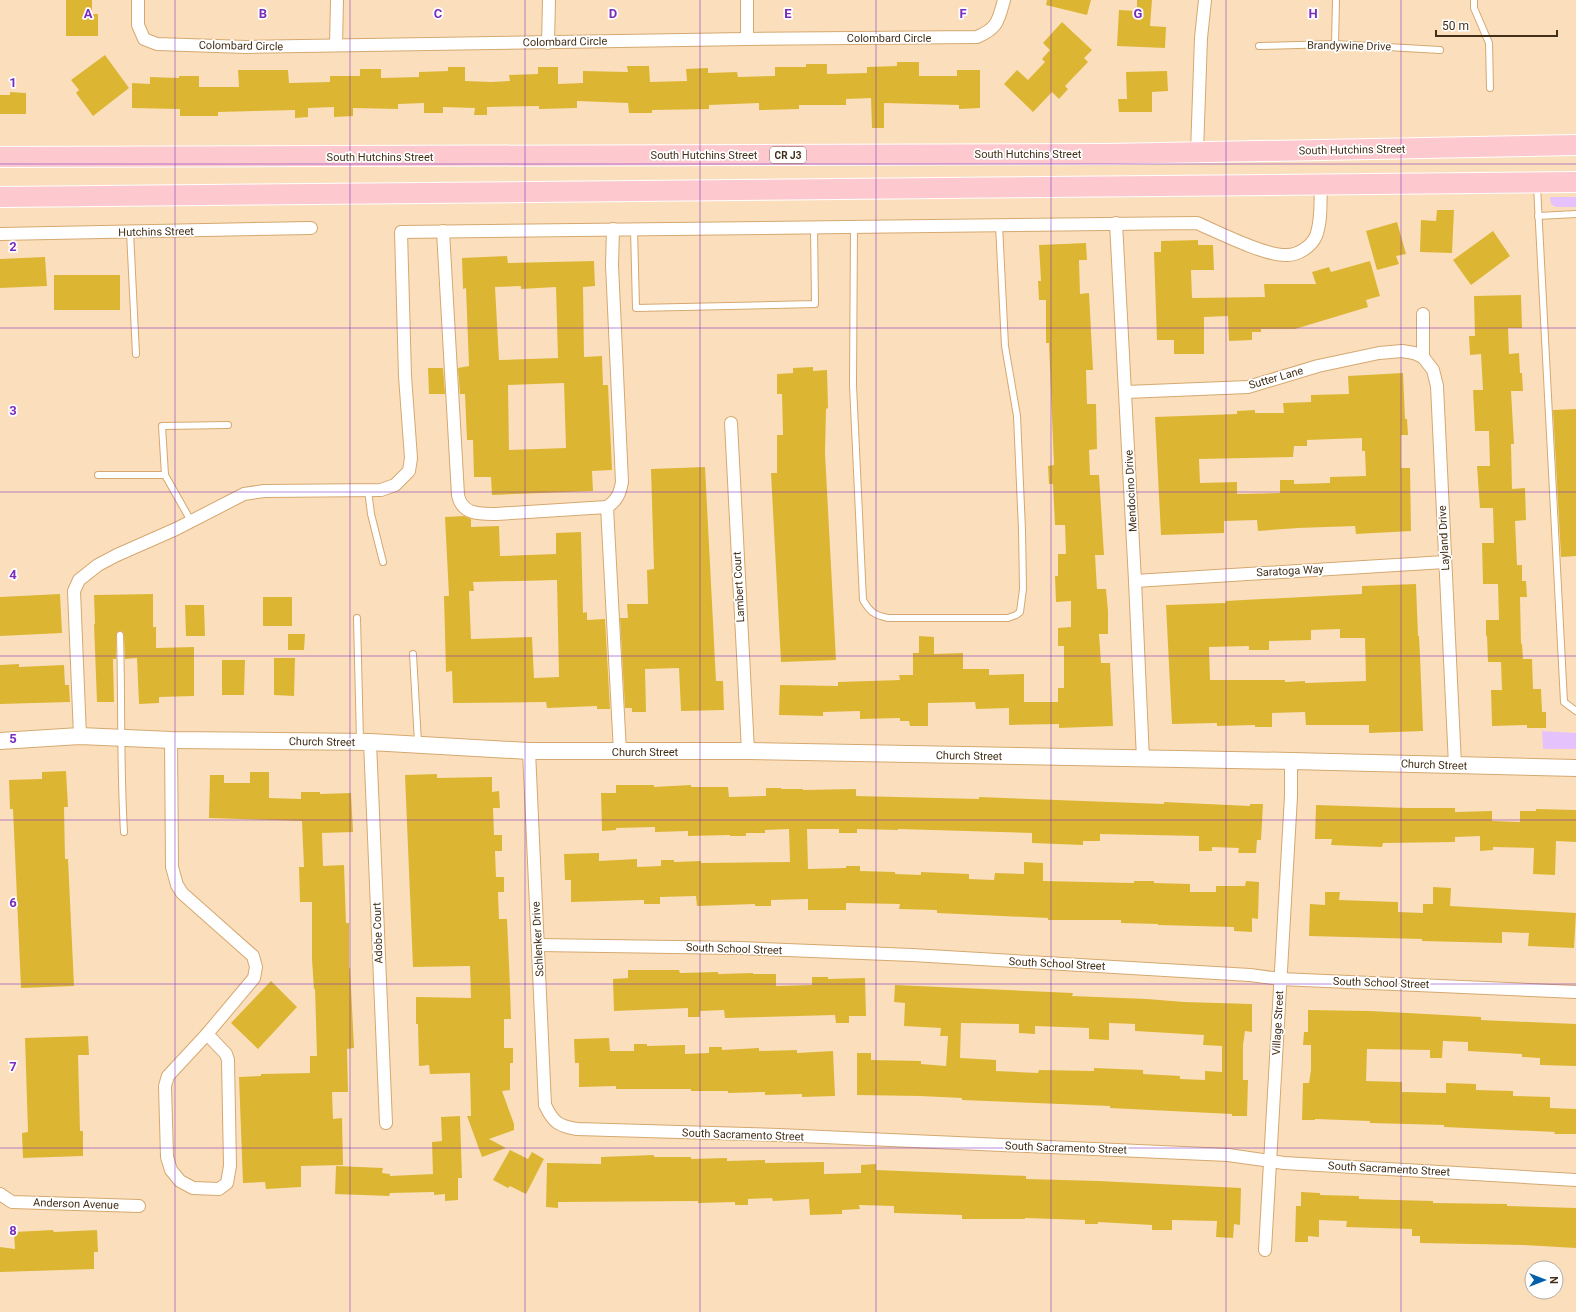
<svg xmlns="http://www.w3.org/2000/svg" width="1576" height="1312" viewBox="0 0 1576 1312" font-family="Roboto,sans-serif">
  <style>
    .green { fill: #e6c2fd }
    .building { fill: #dcb632; fill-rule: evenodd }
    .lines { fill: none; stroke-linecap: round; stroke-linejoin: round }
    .service-casing { stroke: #d5a86f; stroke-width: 8 }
    .minor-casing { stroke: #d5a86f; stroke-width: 14 }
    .tertiary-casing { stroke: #d5a86f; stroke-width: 18 }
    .primary-casing { stroke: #fff; stroke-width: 22 }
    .service { stroke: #fff; stroke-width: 6 }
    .minor { stroke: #fff; stroke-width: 12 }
    .tertiary { stroke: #fff; stroke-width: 16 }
    .primary { stroke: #fdc8ce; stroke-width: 20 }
    .grid { fill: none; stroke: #7b2cbf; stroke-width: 1; stroke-opacity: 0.55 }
    .labels { text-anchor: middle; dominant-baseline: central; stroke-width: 3.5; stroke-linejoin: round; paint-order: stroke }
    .shield { fill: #fff; stroke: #7b6d5d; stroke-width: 1 }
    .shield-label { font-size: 10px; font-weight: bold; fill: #422f18 }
    .street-label { font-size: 11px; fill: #422f18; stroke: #fff }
    .grid-label { font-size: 13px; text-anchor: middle; font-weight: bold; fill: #7b2cbf; stroke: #fff; stroke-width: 3.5; stroke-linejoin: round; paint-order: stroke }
  </style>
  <rect width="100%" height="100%" fill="#fbdfbd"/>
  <g class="green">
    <path d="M1550 197H1576V207H1556L1551 204Z"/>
    <path d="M1542 731 1576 733V749H1543Z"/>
  </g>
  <g class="building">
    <path d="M66 0H92V14H98V36H66Z"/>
    <path d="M1047 0H1091L1087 15 1046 5Z"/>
    <path d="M1137 0H1152L1150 26 1166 27 1165 48 1117 46 1119 10 1137 11Z"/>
    <path d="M1062 22 1092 50 1084 58 1088 62 1065 86 1068 89 1059 99 1052 92 1033 112 1004 84 1017 70 1028 80 1045 62 1042 59 1050 50 1043 43Z"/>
    <path d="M105 55 129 88 93 116 76 93 79 90 71 80Z"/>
    <path d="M897 62H919V76H957V70H980V108L959 109V105L884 103V128H872L871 98 846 99V105H799V109L759 110V103L709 105V109L652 110V113H629L628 103 577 101V108L539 109V106L487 107V115H474L475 108 443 107V113H424V103L398 104V109L353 108V116L334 117V107L308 108V117L295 118V110L218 112V116H180V109L132 108V83L150 84V77L179 78V76H199V87H239L238 70H288L289 83 330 82V76H360V69H381V78L419 77V72L448 71V67H465V81L491 82 510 81 509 75 538 74V67H558V84L583 83V71L628 72 627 66H649L650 82 687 81 686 69 708 68V73L737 72 738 77 775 76V67H806V64H827V74L867 73V67L897 66Z"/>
    <path d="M1167 71 1168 91 1152 92V112H1119L1118 99H1127L1126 72Z"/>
    <path d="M10 92 26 93V114H0V95H10Z"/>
    <path d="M1437 210H1454L1452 253 1420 252 1421 220 1436 221Z"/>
    <path d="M1397 222 1406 254 1396 256 1399 264 1377 270 1366 231Z"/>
    <path d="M1493 231 1510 256 1471 285 1453 260Z"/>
    <path d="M1198 240V245H1213L1214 270H1191L1192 298 1265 297 1264 284H1316L1312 272 1329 267 1331 272 1370 261 1380 296 1366 300 1368 307 1295 329H1261V332H1252V340L1229 341 1228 316 1204 317V354H1174V340H1157L1154 252H1161V241Z"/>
    <path d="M1086 243 1087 260H1079L1080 294 1089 293 1093 370H1086L1087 404H1096L1097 449 1089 450 1090 475H1099L1104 555H1095L1097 589H1106L1108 611V634H1099L1101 663H1110L1113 726 1059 728V724L1009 725V708L976 709 975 702 928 703V726H910L909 721H900V718L860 719V711L823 712V716L779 715 780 685 838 686V682L900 680 899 675H913V653H919V636L934 637V654L963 653V669H989V675L1024 674V702H1058V688H1064V646H1058V628L1071 627V601L1056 602 1055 576H1058V554H1066L1065 525H1055L1053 484H1049L1048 466 1054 465 1049 343H1046V300H1039L1038 281H1041L1039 245Z"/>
    <path d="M507 256 508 263 594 261 595 286 583 287 584 357 602 356 603 385H608L612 470 592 471 593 491 492 495 491 477H474L473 440H467L465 394H460L458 368 469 366 466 288 463 289 462 258ZM521 286V289L556 287 558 358 499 360 495 287ZM564 383 566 448 509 450 508 385Z"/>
    <path d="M45 257 47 286 0 288V259Z"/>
    <rect x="54" y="275" width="66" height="35"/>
    <path d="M1521 295 1522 328H1508L1509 354 1519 353 1520 373H1522L1523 391H1511L1514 444H1511L1512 489 1525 488 1526 520 1515 521 1517 565H1522V581H1526L1527 597H1520L1521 644H1522L1523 659H1532L1533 689H1541L1542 712H1546V728H1527V725L1492 726 1491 690H1502L1501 662H1488L1487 636H1486V620H1499L1498 584H1483L1482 543H1494L1493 508H1480L1477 466H1490L1489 431H1475L1473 390H1483L1481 354 1470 355 1469 336H1475L1474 296Z"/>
    <path d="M813 367V371L827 370 828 408 826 409 825 453 836 660 781 662 771 473H777V435H783L782 394H777V374L793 373V368Z"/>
    <path d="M428 368H443L445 394H429Z"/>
    <path d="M1403 373 1405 419H1407L1408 435H1401V468H1410L1411 531 1356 534 1355 526 1298 528 1258 531 1257 520 1224 521V533L1161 535 1155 417 1237 414V411L1255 410V413H1284L1283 403 1311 402V395L1349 394 1348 376ZM1362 438V451H1365L1366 476 1330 477V483L1294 484V480H1280V493L1237 494V482L1200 483 1199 459 1293 457 1294 446H1307V440Z"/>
    <path d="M1576 409V556L1561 557 1553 410Z"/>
    <path d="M705 467 716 681H723L724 710 681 711 679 668 645 669 646 712H632V708H625L620 618H628L627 604H648L647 570 654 569 651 469Z"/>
    <path d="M464 516 471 519V527L499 526 500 556 556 554V533L581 532 583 613 587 612V620L605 619 610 709H597V706L547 708 546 702 453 703 452 671 446 672 444 596H449L445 517ZM557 580 559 677 534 678 532 637 471 639 469 591H474L473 582Z"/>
    <path d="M1416 584 1418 636H1419L1420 656 1423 731 1369 733V725H1306L1305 712 1272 713V727H1255V725L1217 726V723L1172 724 1166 605 1226 603 1225 601 1362 594V586ZM1340 629V638H1365L1366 681 1305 683V681L1285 682V680H1210L1209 647 1249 646V650H1269V641L1311 640V630Z"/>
    <path d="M60 594 62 633 0 636V597Z"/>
    <path d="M153 594V627H156V648L194 647V696L159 697V703L139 704 137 658 125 659 124 635 122 631H120L116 635V659H113L114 702H97L94 624H95L94 595Z"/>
    <rect x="263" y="597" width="29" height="29"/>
    <path d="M185 605H204L205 636H186Z"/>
    <path d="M288 634H305L304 650H288Z"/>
    <path d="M274 658H295L294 696 274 695Z"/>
    <path d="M222 660H245L244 695H222Z"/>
    <path d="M19 664V667L64 665 65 685H69L70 702 0 704V665Z"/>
    <path d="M66 771 68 807H64L65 859H68L74 986 21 988 13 809H10L9 780 42 779V772Z"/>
    <path d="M250 772H269V798L301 799V792H320V794L351 793 353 832 322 833 323 866 344 865 346 923H349V968H350L354 1048 347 1049 348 1092H332L333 1119 342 1118 343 1165 301 1166V1187L266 1189 265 1182 243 1183 239 1077 261 1076V1074L310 1073V1056H317L315 988 314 990 312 959V902H300L299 867H304L302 821 209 818 210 775H224V783H250Z"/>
    <path d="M437 774V778L492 777V792L499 791 500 808H493L494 835H502V851H495L496 877H504V892H498L499 919H507L510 987 511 1019H504V1048H513V1063H510V1090L502 1091 514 1124V1130L489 1139 506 1148 482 1157 467 1116H471L470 1073 430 1074 429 1065 419 1066 418 1024H416V997L471 998 470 966 413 967 405 775Z"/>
    <path d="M616 785H654V787L691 785V787H728L729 797 766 796V788H781V789H803V790L856 789V796L979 799V797L1164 804V802L1250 806V804H1263L1261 840H1257L1256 853H1238L1239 848 1212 847V851H1199V836L1100 834V841H1083V845L1032 843V833L898 829V830L857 829V833H839V829H807L808 869 846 868V866H860V871L895 872V874L921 875V872L969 874V879L994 880 995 873 1024 874V862L1043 863V881L1134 883V881H1154V883L1190 884V892H1216V886H1245L1246 881 1259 882 1258 919 1252 918V932L1234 931V927L1158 925V924L1121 923V920H1048V918L937 913V910L899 909 900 904 846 903V910H808V899L771 900V906H755V904L697 906 696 896 660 897V904H644V900L571 902V880H565L564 854 599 853V861L637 859V867L661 866V860H674V862L701 861V863L790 862 789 829 765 830V833H746V836H730V835L688 836V831L655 832V827L616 828V830L602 831 601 793H616Z"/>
    <path d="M1316 805 1408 808H1455V812L1492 811V821L1520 822V811H1536V809L1576 810V842L1556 841 1555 875 1533 874 1534 848 1493 847V850L1480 851V836L1455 837V842L1383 843 1382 847 1331 845 1332 839H1315Z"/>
    <path d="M1433 887 1451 888 1450 906 1576 913 1574 948 1528 946 1529 933 1502 932V943L1422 941V939L1309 936 1310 904 1325 905V892H1340L1339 900 1398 902V912L1423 913V904H1433Z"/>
    <path d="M628 970H679L680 973 718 972V974L753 973V974H776V986L812 985V977H828V979L865 978 866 1016H849V1023H836L835 1015 725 1018 724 1010 700 1011V1017H688V1008L614 1011 613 979 628 978Z"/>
    <path d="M271 981 297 1007 258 1049 231 1023Z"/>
    <path d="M895 985 1073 993 1072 996 1147 999 1184 1002 1252 1004V1032L1245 1031 1243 1045V1080H1248L1247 1116H1232V1114L1110 1108V1106L962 1100V1098L920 1096 857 1095V1053H871V1060L921 1061V1064L946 1066 948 1036H940L941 1028 904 1026 905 1003 894 1002ZM961 1023 1019 1024V1033L1035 1034V1026L1089 1028V1039L1109 1040V1023L1135 1024V1031L1204 1035 1203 1045 1222 1046V1072L1205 1071V1080L1180 1079V1076L1143 1074V1070L1094 1068V1071L1039 1070 1038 1073 996 1071V1060L960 1058Z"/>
    <path d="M1308 1010 1370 1011 1481 1017V1020L1576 1024V1066L1540 1065V1058L1522 1057V1054L1468 1051V1042L1443 1041 1442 1058H1430V1050L1367 1049 1366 1081 1402 1082V1092L1446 1093V1083L1476 1084V1090L1513 1091V1096L1550 1097V1108L1576 1109V1134H1554L1555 1132 1444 1127V1125L1370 1123V1121L1315 1119V1120H1302L1303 1083H1309L1311 1070V1045H1303L1304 1032H1308Z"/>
    <path d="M88 1036 89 1055H78L80 1131H83V1156L23 1158 22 1133 28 1132 25 1038Z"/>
    <path d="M609 1038 610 1051H634V1044H647V1046L685 1045V1054L709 1053V1047H722V1050L759 1048V1051L797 1050V1053L833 1051 835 1096 802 1097V1094L765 1095V1092L728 1093V1091H691V1089H616V1086L579 1087V1063H575L574 1039Z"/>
    <path d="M460 1116 462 1178H458V1200L445 1201V1194L434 1195V1192L390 1193 389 1196 335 1194 336 1166 383 1168 382 1173 390 1174V1176L433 1174 432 1142 442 1141 441 1117Z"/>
    <path d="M510 1150 528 1159 532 1152 544 1159 526 1194 510 1186 508 1188 493 1180Z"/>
    <path d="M654 1155V1157H691V1159L727 1158V1161L765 1160V1163L824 1162V1174L861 1173V1165L876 1164V1170L1026 1176V1179L1099 1181 1241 1188 1240 1225 1234 1224 1233 1238 1216 1237 1217 1221 1172 1220V1230H1152V1225L1098 1222V1224H1085V1220L1025 1218V1219H962V1215L894 1213V1206L859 1205 860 1209 842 1210V1214L810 1215 809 1199 773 1201 772 1198 748 1199V1205H735V1202L698 1203V1201L558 1202V1208L546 1207 547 1163 601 1164V1157Z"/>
    <path d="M1301 1192 1320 1193V1195L1359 1196V1199L1433 1201V1203L1507 1204V1206L1576 1208V1248L1524 1245 1420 1243V1236H1412V1229L1346 1227 1347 1221 1319 1220V1237L1308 1236V1242H1295L1296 1206H1301Z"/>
    <path d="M53 1230 54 1232 97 1230 98 1252H94V1269L0 1272V1247L15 1249 14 1232Z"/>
  </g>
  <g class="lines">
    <defs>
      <g id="service">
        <path d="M1474 0V8L1489 43 1490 88"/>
        <path d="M1335 44 1336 0"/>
        <path d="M1259 46 1335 44 1440 50"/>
        <path d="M1537 186 1564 702 1576 711"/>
        <path d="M1538 216 1576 214"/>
        <path d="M854 227 853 385 863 600C870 612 874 615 888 618H1008L1016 615 1020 612 1023 589 1022 530 1017 416 1005 346 999 225"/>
        <path d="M634 229 636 308 815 304 814 227"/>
        <path d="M130 232 136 354"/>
        <path d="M98 475H165"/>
        <path d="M368 490 371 514 383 562"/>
        <path d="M191 521 165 475 162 426 228 425"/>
        <path d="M357 618 360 741"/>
        <path d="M120 635C122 701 120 766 124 832"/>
        <path d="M413 654 418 743"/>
      </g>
      <g id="minor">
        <path d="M138 0V25L144 39 157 44 246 47 747 39 977 37C998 28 998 21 1004 0"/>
        <path d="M747 39V0"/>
        <path d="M548 43 549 0"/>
        <path d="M336 45 337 0"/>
        <path d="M1197 152 1201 38 1205 0"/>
        <path d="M1116 223 1135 581 1143 759"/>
        <path d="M443 231 458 495C462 515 480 514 496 514L607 507C617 501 620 493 622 482L612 265 613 229"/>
        <path d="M0 234 311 228"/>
        <path d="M1423 314V357L1433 370 1437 386 1455 765"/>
        <path d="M1126 392 1248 387 1318 366 1379 353 1402 351 1414 353 1423 357"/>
        <path d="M731 423 748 751"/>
        <path d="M607 507 620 752"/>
        <path d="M1135 581 1445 562"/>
        <path d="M80 736 74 591 79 580 98 565 117 555 176 529 244 494 264 491 381 490 395 485 409 471 411 458 405 376 401 232 1197 223C1218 232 1265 256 1287 255 1298 255 1311 247 1316 236 1322 220 1320 201 1321 184"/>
        <path d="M171 740 172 867 177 885 182 893 253 956 256 967 254 978 207 1034"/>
        <path d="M370 742 386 1123"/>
        <path d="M529 751 545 1105C553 1122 558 1126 577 1129L779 1135 1228 1155 1284 1163 1576 1180"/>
        <path d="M538 945 740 948 912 955 1250 975 1280 979 1576 992"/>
        <path d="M207 1034 226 1054 228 1060 230 1166 227 1183 219 1189 193 1188 180 1181 171 1170 167 1157 165 1086 168 1076Z"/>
        <path d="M0 1194 12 1202 139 1206"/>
        <path d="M1265 1250 1291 796V761"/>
      </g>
      <path id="tertiary" d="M0 741 80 736 171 740 370 742 529 751H748L1291 761 1576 768"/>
      <g id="primary">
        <path d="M0 157 1109 154 1576 145"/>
        <path d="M0 197 1576 182"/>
      </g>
    </defs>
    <use href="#service" class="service-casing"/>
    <use href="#minor" class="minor-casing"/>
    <use href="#tertiary" class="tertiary-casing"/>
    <use href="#primary" class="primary-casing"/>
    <use href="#service" class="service"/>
    <use href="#minor" class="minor"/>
    <use href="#tertiary" class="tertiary"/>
    <use href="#primary" class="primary"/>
  </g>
  <path class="grid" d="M175 0V1312M350 0V1312M525 0V1312M700 0V1312M876 0V1312M1051 0V1312M1226 0V1312M1401 0V1312M0 164H1576M0 328H1576M0 492H1576M0 656H1576M0 820H1576M0 984H1576M0 1148H1576"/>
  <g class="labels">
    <rect class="shield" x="770" y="147" width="36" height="16" rx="3"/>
    <g class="shield-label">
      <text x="788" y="155">CR J3</text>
    </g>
    <g class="street-label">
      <text x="889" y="38">Colombard Circle</text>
      <text transform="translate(565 42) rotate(-1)">Colombard Circle</text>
      <text transform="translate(241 46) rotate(1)">Colombard Circle</text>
      <text transform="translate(1349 46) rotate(1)">Brandywine Drive</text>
      <text transform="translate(1352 150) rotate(-1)">South Hutchins Street</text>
      <text x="1028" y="154">South Hutchins Street</text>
      <text x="704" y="155">South Hutchins Street</text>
      <text x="380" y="157">South Hutchins Street</text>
      <text transform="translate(156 232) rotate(-1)">Hutchins Street</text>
      <text transform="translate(1276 378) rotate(-16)">Sutter Lane</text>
      <text transform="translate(1131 491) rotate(-93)">Mendocino Drive</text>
      <text transform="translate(1444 538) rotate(-93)">Layland Drive</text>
      <text transform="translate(1290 571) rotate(-3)">Saratoga Way</text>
      <text transform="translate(739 587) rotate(-93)">Lambert Court</text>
      <text transform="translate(322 742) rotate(1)">Church Street</text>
      <text x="645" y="752">Church Street</text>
      <text transform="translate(969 756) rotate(1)">Church Street</text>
      <text transform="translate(1434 765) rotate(2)">Church Street</text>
      <text transform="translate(378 933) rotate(-92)">Adobe Court</text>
      <text transform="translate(538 939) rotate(-93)">Schlenker Drive</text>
      <text transform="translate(734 949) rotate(2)">South School Street</text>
      <text transform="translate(1057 964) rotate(3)">South School Street</text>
      <text transform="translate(1381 983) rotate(2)">South School Street</text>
      <text transform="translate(1278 1023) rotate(-87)">Village Street</text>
      <text transform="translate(743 1135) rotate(2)">South Sacramento Street</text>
      <text transform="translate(1066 1148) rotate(2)">South Sacramento Street</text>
      <text transform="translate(1389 1169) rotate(3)">South Sacramento Street</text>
      <text transform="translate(76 1204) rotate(2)">Anderson Avenue</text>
    </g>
  </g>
  <g class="grid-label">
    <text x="88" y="18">A</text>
    <text x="263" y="18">B</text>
    <text x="438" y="18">C</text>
    <text x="613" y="18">D</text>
    <text x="788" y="18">E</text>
    <text x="963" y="18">F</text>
    <text x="1138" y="18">G</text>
    <text x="1313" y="18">H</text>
    <text x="13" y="87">1</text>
    <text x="13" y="251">2</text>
    <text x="13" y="415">3</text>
    <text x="13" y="579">4</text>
    <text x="13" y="743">5</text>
    <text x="13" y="907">6</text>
    <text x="13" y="1071">7</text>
    <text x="13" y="1235">8</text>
  </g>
  <g transform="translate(1544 1280) rotate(90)"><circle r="19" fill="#ffffff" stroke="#b3aca3"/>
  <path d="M0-3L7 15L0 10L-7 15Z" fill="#025fac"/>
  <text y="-6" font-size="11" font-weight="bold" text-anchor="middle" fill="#422f18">N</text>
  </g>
  <path d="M1436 30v6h121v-6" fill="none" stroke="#422f18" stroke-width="2"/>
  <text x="1442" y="30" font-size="12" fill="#422f18" stroke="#ffffff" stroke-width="3" paint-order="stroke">50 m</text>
</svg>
